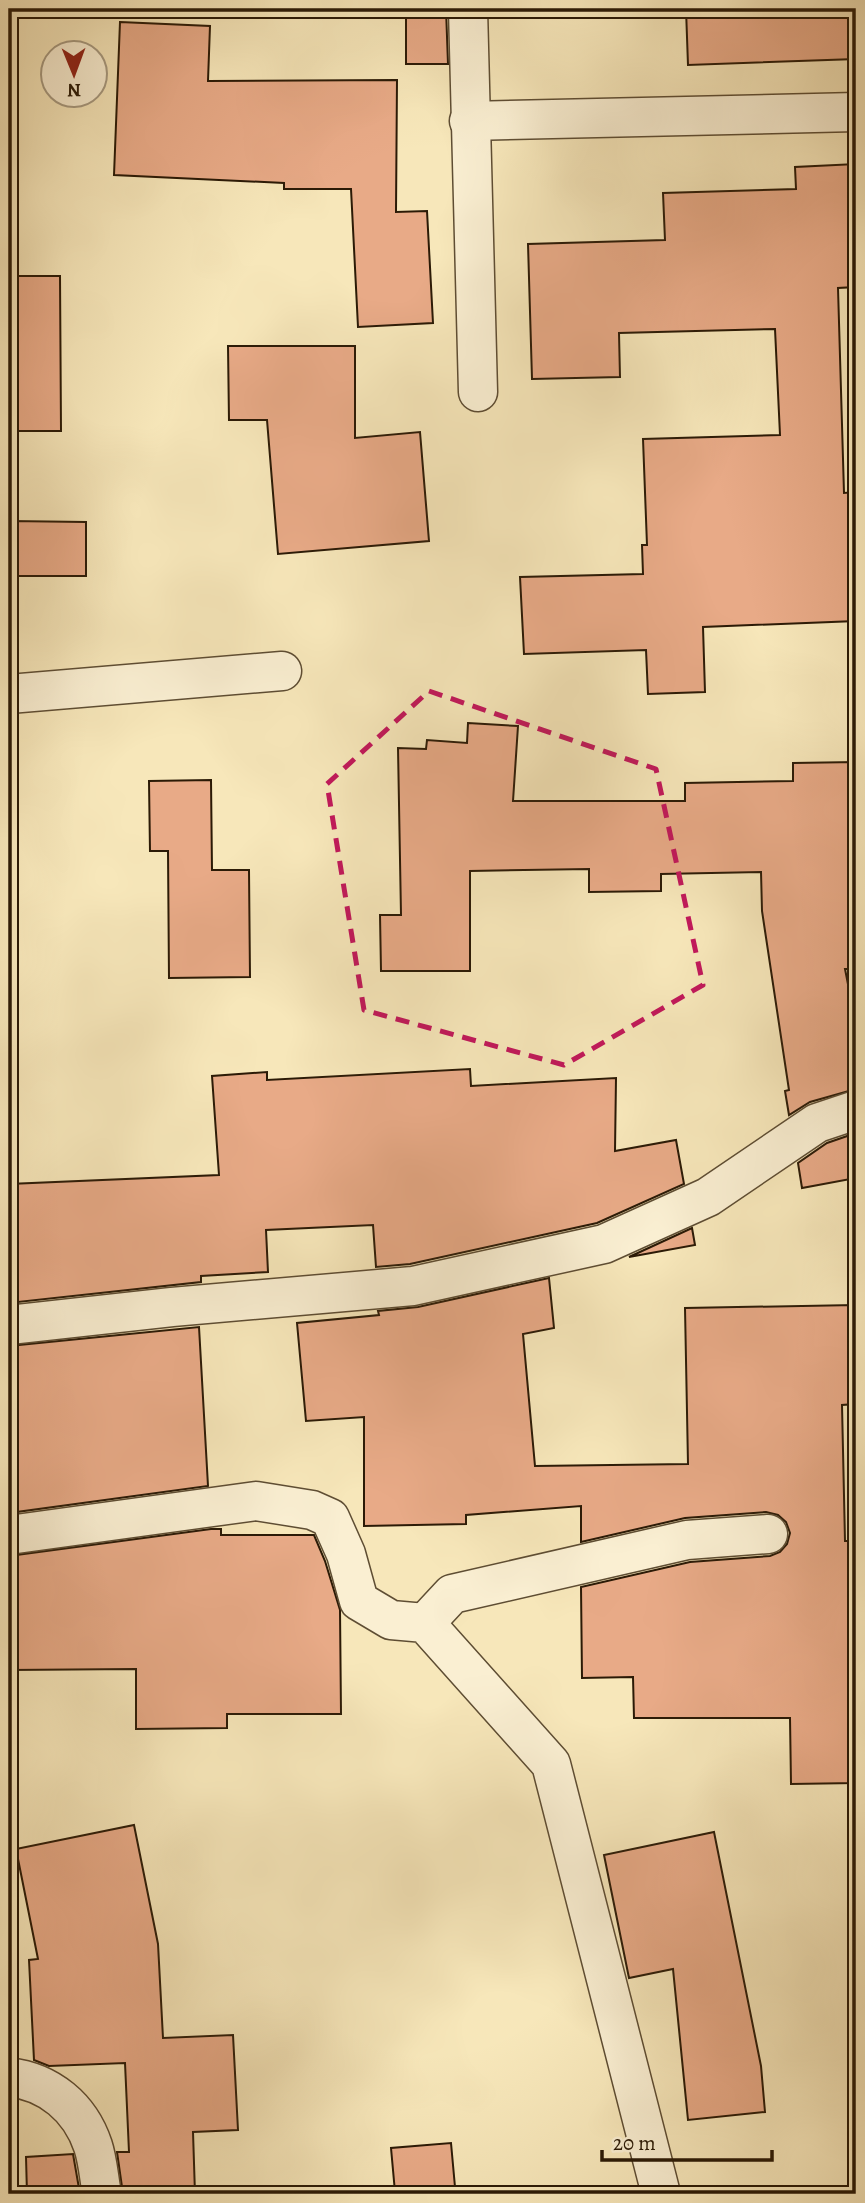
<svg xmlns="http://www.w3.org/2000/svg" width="865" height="2203" viewBox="0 0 865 2203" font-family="Alegreya,serif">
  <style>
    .building { fill: #e8aa87; stroke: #2b1a06; stroke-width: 2 }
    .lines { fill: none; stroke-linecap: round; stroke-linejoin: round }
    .minor-casing { stroke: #5e4d33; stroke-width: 41 }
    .minor { stroke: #faefd2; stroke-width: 38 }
    .marked { fill: none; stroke: #c2185b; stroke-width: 5; stroke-dasharray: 14 9; stroke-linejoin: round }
  </style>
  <rect width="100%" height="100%" fill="#f7e7ba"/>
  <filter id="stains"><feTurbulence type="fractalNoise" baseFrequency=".00286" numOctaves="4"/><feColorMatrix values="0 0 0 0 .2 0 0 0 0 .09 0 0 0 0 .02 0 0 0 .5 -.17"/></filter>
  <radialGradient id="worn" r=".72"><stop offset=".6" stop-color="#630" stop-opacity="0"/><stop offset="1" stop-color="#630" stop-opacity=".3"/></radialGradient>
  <g class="building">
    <path d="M406 9H446L448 64H406Z"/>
    <path d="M686 9H856V59L688 65Z"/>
    <path d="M120 22 210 26 208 81 397 80 396 212 427 211 433 323 358 327 351 189H284V183L114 175Z"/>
    <path d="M856 164V287L838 288 844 493 856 492V621L703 627 705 692 648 694 646 650 524 654 520 577 643 574 642 545H647L643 439 780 435 775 329 619 333 620 377 532 379 528 244 665 240 663 193 796 189 795 167Z"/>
    <path d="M9 276H60L61 431H9Z"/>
    <path d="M228 346H355V438L420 432 429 541 278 554 267 420H229Z"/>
    <path d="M9 521 86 522V576H9Z"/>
    <path d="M468 723 518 726 513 801H685V783L793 781V763L856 762V969H845L856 1025V1089L810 1102 789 1115 785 1091 789 1090 762 911 761 872 661 874V891L589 892V869L470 871V971H381L380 915H401L398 748 426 749 427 740 467 743Z"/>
    <path d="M211 780 212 870H249L250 977 169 978 168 851H150L149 781Z"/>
    <path d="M470 1069 471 1086 616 1078 615 1151 676 1140 684 1184 597 1223 410 1264 376 1267 373 1225 266 1230 268 1272 201 1276V1282L9 1303V1184L219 1175 212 1076 267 1072V1080Z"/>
    <path d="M856 1133V1178L802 1188 798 1163 827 1143Z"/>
    <path d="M692 1228 695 1245 629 1257Z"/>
    <path d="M549 1278 554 1328 523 1334 535 1466 688 1464 685 1308 855 1305 856 1404 842 1405 845 1541H856V1783L791 1784 790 1718H634L633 1677 582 1678 581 1587 690 1562 770 1556 780 1552 787 1544 790 1533 786 1522 778 1515 766 1512 685 1518 581 1542V1506L466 1515V1524L364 1526V1417L306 1421 297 1323 379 1315 378 1311 418 1307Z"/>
    <path d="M199 1327 208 1486 9 1513V1456L13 1455 9 1346Z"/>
    <path d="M211 1529H221V1535H314L325 1561 340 1610 341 1714H227V1728L136 1729V1669L9 1670V1556Z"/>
    <path d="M134 1825 158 1944 163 2038 233 2035 238 2130 193 2132 195 2194H123L117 2152H129L125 2063 49 2066 34 2060 29 1960 38 1959 16 1849Z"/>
    <path d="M714 1832 761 2066 765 2112 688 2120 673 1969 629 1978 604 1855Z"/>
    <path d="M451 2143 455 2187 395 2192 391 2148Z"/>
    <path d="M73 2154 80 2194H27L26 2157Z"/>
  </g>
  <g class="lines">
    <defs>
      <g id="minor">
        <path d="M468 9 478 392"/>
        <path d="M469 121 856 112"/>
        <path d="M9 694 282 671"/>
        <path d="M9 1325 172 1307 413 1286 604 1244 708 1197 817 1123 856 1110"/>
        <path d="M9 1535 256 1501 312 1510 330 1518 346 1554 359 1601 391 1620 425 1623 551 1764 661 2194"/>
        <path d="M425 1623 452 1594 687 1540 768 1534"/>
        <path d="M9 2077C49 2082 80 2107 93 2146 98 2161 99 2179 102 2194"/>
      </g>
    </defs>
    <use href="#minor" class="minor-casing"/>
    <use href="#minor" class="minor"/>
  </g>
  <path class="marked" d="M429 691 656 769 703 985 564 1065 364 1010 327 784Z"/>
  <rect width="865" height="2203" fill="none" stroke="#f7e7ba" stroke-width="35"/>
  <rect x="10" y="10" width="844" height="2182" fill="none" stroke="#2b1a06" stroke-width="3.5"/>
  <rect x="18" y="18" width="830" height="2168" fill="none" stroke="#2b1a06" stroke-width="2"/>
  <g transform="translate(74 74) rotate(179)"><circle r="33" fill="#faefd2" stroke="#a79a80" stroke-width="2"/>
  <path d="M0-5L12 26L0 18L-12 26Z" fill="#8f2418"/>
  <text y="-10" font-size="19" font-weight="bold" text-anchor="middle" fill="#2b1a06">N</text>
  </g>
  <path d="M602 2150v10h170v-10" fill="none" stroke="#2b1a06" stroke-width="3.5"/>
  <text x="613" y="2150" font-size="21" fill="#2b1a06" stroke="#faefd2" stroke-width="5" paint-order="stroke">20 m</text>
  <rect width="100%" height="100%" filter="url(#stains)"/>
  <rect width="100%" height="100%" fill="url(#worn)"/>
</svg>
